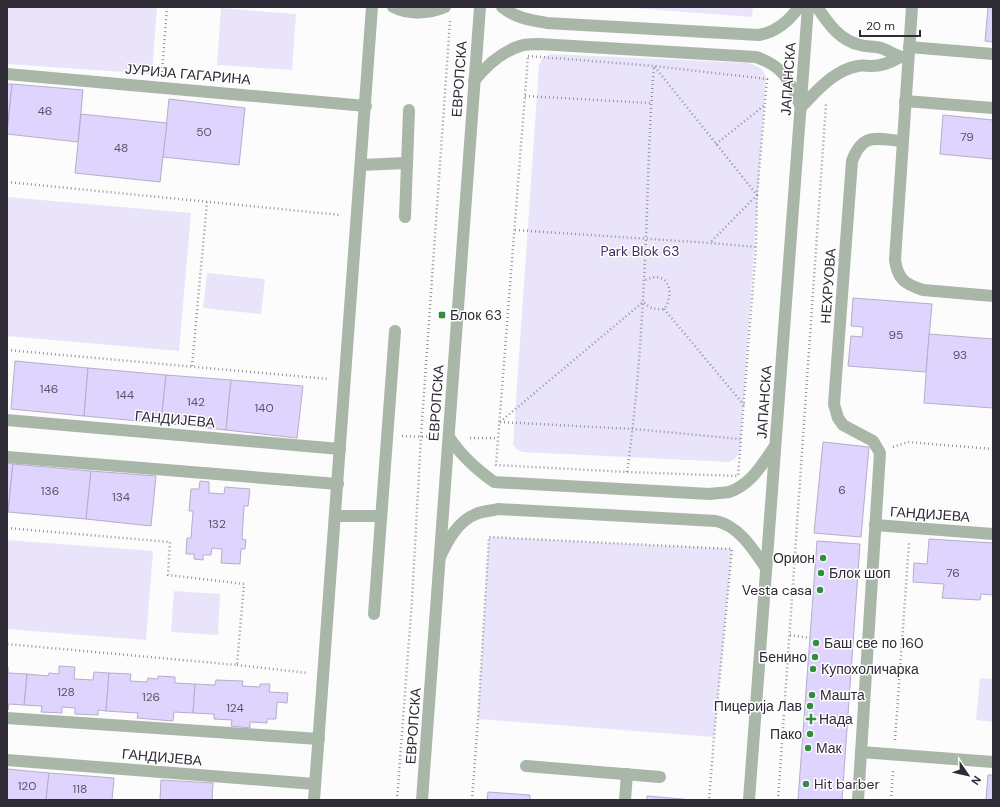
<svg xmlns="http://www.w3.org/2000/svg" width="1000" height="807" viewBox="0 0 1000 807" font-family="'DM Sans',sans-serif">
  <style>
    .green { fill: #eae4fb }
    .building { fill: #dfd4fd; stroke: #b5adca }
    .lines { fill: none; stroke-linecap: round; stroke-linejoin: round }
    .path { stroke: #96949a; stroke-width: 2.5; stroke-dasharray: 1 3; stroke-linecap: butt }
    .service { stroke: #a9b7a9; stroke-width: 12 }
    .minor { stroke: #a9b7a9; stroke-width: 12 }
    .tertiary { stroke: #a9b7a9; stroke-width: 12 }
    .poi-dot { fill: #328d3e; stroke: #fff; stroke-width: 1.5 }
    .labels { text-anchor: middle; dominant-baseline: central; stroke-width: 3; stroke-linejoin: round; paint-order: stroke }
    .number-label { font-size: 12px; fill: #5a5468 }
    .street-label { font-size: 14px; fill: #2e2a36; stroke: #fff }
    .park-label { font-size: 14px; fill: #3f2d60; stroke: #fff }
    .poi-label { font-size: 14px; fill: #2e2a36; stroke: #fff; text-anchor: start }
  </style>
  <rect width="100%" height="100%" fill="#fcfcfc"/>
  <g class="green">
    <path d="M7 7H157L152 74 7 64Z"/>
    <path d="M620 7H753L752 17Z"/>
    <path d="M221 8 296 14 292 70 217 65Z"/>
    <path d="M551 54 749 63 761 68 766 76 740 451 735 459 729 462 522 452 516 449 513 444 539 65 543 57Z"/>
    <path d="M7 197 191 213 179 351 7 336Z"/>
    <path d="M207 273 265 279 261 314 203 308Z"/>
    <path d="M489 537 732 549 714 737 478 719Z"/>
    <path d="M7 540 153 551 146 640 7 629Z"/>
    <path d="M174 591 220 594 218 635 171 632Z"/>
    <path d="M980 678 993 679V722L976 720Z"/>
  </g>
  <g class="building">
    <path d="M988 7H993V42L985 41Z"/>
    <path d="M7 84H12L7 132Z"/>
    <path d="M12 84 83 90 78 142 7 134Z"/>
    <path d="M169 99 245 108 239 165 163 157Z"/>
    <path d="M81 114 167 123 160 182 75 173Z"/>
    <path d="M943 115 993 120V159L940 154Z"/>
    <path d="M853 298 932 304 926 372 848 366 851 336 862 337 863 327 851 326Z"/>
    <path d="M929 334 993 339V408L924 403Z"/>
    <path d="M15 361 88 368 84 416 11 409Z"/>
    <path d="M88 368 166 375 161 423 84 416Z"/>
    <path d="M166 375 231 380 226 430 161 423Z"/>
    <path d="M231 380 303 386 297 438 226 430Z"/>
    <path d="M823 442 869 447 861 537 814 533Z"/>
    <path d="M7 463 13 464 8 512H7Z"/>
    <path d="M13 464 91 471 86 519 8 512Z"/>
    <path d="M91 471 156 476 151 526 86 519Z"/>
    <path d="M200 481 209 482V493L224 494 225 487 250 489 248 506H244L242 539 246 540 245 549H241L240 564 221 563 222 549 212 548 211 555H203V560L194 559V554H186L187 538H191L193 511H189L191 489H199Z"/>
    <path d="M929 539 993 543V595L981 594 980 600 942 598 944 584 913 582 914 563 927 564Z"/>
    <path d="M817 541 860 544 842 800H798Z"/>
    <path d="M59 666 75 667 74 679 93 680 94 672 109 673 106 711 98 710V715L75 714V708L62 707V713L41 712 42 706 24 705 27 674 48 676 49 673 59 674Z"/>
    <path d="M7 667H8V673L27 674 24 705 9 704 8 710H7Z"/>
    <path d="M109 673 131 674 130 681 147 682 148 678 158 679V676L175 677V683L195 684 193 713 174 712 173 721 137 718 138 713 106 711Z"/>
    <path d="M216 680 243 681 242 686 260 687V684H270L269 692 288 693 287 703 277 702 276 719H267V723L250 722V728L231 726 232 720 214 719V714L193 713 195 684 215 685Z"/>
    <path d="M7 769 49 773 46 800H7Z"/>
    <path d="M49 773 114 778 112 800H46Z"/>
    <path d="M988 775H993V800H986Z"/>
    <path d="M161 780 213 783 212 800H160Z"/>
    <path d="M488 792 530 795V800H487Z"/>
    <path d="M647 796 693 800H647Z"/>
  </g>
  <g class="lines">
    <g class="path">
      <path d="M528 56 654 66 767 79 757 195 756 247 738 476 627 472 496 465Z"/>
      <path d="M162 72 167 7"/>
      <path d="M525 96 651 103"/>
      <path d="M716 144 766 104"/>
      <path d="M7 182 341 215"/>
      <path d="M515 230 710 243 756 247"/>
      <path d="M664 309 744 405"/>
      <path d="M7 350 329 379"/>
      <path d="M192 366 207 202"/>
      <path d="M500 422 643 302C650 308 654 310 664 309 671 300 673 284 661 278 655 276 650 278 645 280"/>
      <path d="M500 422 633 429 740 439"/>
      <path d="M402 436 433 437"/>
      <path d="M470 438H498"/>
      <path d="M893 447 908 442 993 449"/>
      <path d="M627 472C636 408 641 343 644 279 648 208 648 137 654 66L757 195 710 243"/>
      <path d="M7 528 170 542 168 575 244 584 237 665 7 644"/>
      <path d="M790 635 810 638"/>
      <path d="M237 665 308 673"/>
      <path d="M895 740 909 543"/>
      <path d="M397 800 412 600 421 436 450 21"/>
      <path d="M472 800 478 719 489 537 732 549 714 737 709 800"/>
      <path d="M778 800 826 104"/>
      <path d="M891 800 893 771"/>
    </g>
    <g class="service">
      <path d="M393 7C409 15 428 14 445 7"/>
      <path d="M817 7C828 23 839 40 860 45 867 47 874 46 881 48 890 51 897 57 907 58"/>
      <path d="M912 7 895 260C898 280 905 284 923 290L993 296"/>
      <path d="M909 47 993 54"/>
      <path d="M7 74 366 106"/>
      <path d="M905 101 993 108"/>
      <path d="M801 107C817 91 834 70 858 66 862 65 867 66 871 66 882 66 890 63 900 57"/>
      <path d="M361 165 406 163"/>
      <path d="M405 217 409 110"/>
      <path d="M7 420 340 449"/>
      <path d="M7 457 338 484"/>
      <path d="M335 516H381"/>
      <path d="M875 525 993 534"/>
      <path d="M374 614 395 331"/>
      <path d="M7 718 319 739"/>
      <path d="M861 752 993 762"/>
      <path d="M7 760 315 784"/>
      <path d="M526 766 660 777"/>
      <path d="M314 800 372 7"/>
      <path d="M625 800 627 774"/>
      <path d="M858 800 880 453 873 441 843 425 838 418 834 404 852 161C863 132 876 139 902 141"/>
    </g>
    <g class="minor">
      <path d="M502 7C515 18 530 20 547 23L759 35C776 32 789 21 799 7"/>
      <path d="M474 81C486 66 501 52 520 46 525 44 533 44 539 44L756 57C785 67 789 81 801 107"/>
      <path d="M449 437C461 456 476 469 494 482L710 494C716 493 723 493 729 492 751 485 763 463 775 446"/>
      <path d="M440 557C448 540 458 521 476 514 483 511 491 511 498 509L716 521C739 526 753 549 766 568"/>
    </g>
    <g class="tertiary">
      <path d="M422 800 480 7"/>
      <path d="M749 800 808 7"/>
    </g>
  </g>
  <g class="poi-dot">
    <rect x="438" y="311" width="8" height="8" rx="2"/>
    <circle cx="823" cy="558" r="4"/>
    <circle cx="821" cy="573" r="4"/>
    <circle cx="820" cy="590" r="4"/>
    <circle cx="816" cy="643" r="4"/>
    <circle cx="815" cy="657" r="4"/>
    <circle cx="813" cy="669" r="4"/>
    <circle cx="812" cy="695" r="4"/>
    <circle cx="810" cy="706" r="4"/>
    <path d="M809 713h4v4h4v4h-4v4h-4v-4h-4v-4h4z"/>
    <circle cx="810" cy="734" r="4"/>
    <circle cx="808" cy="748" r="4"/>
    <circle cx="806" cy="784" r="4"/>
  </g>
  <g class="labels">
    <g class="number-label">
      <text x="45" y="111">46</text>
      <text x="204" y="132">50</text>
      <text x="967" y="137">79</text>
      <text x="121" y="148">48</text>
      <text x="896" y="335">95</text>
      <text x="960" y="355">93</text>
      <text x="49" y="389">146</text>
      <text x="125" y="395">144</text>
      <text x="196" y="402">142</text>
      <text x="264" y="408">140</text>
      <text x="842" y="490">6</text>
      <text x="50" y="491">136</text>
      <text x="121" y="497">134</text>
      <text x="217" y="524">132</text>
      <text x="953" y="573">76</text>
      <text x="66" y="692">128</text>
      <text x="151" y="697">126</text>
      <text x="235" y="708">124</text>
      <text x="27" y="786">120</text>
      <text x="80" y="789">118</text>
    </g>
    <g class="street-label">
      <text transform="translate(188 74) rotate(5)">ЈУРИЈА ГАГАРИНА</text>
      <text transform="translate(459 79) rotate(-86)">ЕВРОПСКА</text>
      <text transform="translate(788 79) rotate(-86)">ЈАПАНСКА</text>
      <text transform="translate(828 286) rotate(-86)">НЕХРУОВА</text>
      <text transform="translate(764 402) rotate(-86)">ЈАПАНСКА</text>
      <text transform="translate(436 403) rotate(-86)">ЕВРОПСКА</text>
      <text transform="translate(175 419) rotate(5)">ГАНДИЈЕВА</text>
      <text transform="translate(930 514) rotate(4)">ГАНДИЈЕВА</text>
      <text transform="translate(413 726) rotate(-86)">ЕВРОПСКА</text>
      <text transform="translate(162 757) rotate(5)">ГАНДИЈЕВА</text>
    </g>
    <g class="park-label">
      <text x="640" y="251">Park Blok 63</text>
    </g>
    <g class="poi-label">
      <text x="450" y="315">Блок 63</text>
      <text x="815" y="558" text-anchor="end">Орион</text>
      <text x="829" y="573">Блок шоп</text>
      <text x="812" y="590" text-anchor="end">Vesta casa</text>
      <text x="824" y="643">Баш све по 160</text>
      <text x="807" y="657" text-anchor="end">Бенино</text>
      <text x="821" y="669">Купохоличарка</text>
      <text x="820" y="695">Машта</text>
      <text x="802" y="706" text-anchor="end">Пицерија Лав</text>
      <text x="819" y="719">Нада</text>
      <text x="802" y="734" text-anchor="end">Пако</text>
      <text x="816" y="748">Мак</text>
      <text x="814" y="784">Hit barber</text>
    </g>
  </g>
  <rect width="1000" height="807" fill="none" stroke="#2e2a36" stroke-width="16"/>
  <g transform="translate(968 775) rotate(124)" stroke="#ffffff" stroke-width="3" paint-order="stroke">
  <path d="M0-3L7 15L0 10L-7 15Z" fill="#2e2a36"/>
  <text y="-6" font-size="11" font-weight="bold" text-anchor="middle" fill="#2e2a36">N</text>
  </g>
  <path d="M860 30v6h60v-6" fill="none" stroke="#2e2a36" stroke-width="2"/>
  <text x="866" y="30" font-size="12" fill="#2e2a36" stroke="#ffffff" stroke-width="3" paint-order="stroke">20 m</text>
</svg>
